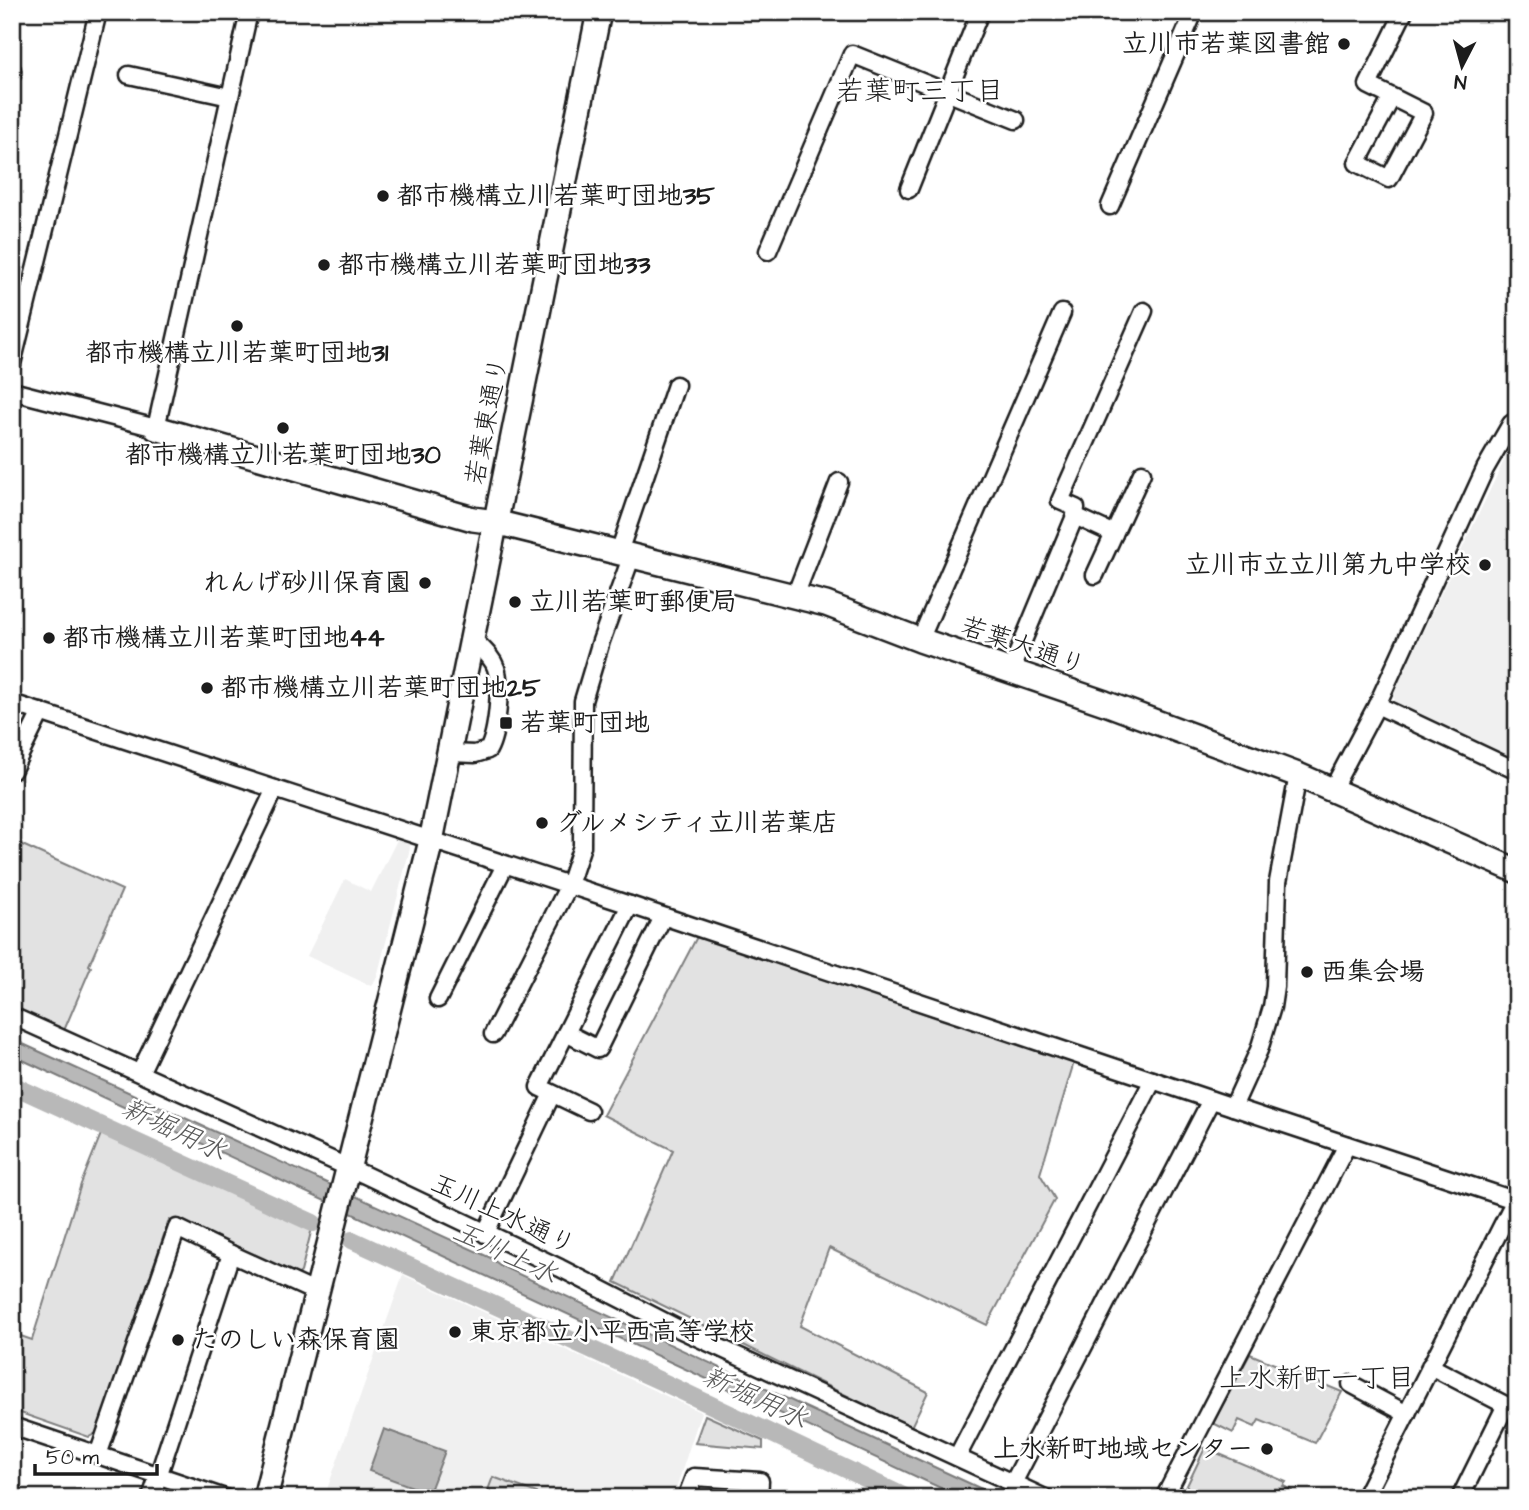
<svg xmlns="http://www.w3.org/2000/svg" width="1529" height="1510" viewBox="0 0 1529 1510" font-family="'Architects Daughter','Klee One',sans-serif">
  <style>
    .built { fill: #f0f0f0 }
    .green { fill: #e2e2e2; stroke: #7f7f7f; stroke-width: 2 }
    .water { fill: #b8b8b8; stroke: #7a7a7a; stroke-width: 2 }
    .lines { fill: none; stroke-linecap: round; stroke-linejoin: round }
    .canal { stroke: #b8b8b8; stroke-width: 18 }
    .street-casing { stroke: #1c1c1c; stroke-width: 21 }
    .secondary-casing { stroke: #1c1c1c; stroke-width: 28 }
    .street { stroke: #fff; stroke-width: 16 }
    .secondary { stroke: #fff; stroke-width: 23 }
    .poi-dot { fill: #1c1c1c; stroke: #fff; stroke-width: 2.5 }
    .labels { text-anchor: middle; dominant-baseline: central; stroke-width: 5; stroke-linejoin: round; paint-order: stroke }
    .poi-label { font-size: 26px; font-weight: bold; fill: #1c1c1c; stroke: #fff; text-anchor: start }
    .street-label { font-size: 26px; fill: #1c1c1c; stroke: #fff }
    .neighbourhood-label { font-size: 28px; fill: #1c1c1c; stroke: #fff }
    .water-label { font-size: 28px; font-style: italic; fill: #5a5a5a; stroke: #fff }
  </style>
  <rect width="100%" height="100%" fill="#fff"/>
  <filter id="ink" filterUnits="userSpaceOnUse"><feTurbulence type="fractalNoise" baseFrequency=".0143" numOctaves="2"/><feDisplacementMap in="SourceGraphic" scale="14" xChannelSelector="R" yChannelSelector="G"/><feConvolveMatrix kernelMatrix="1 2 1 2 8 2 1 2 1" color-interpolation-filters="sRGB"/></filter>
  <g filter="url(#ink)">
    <g class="built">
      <path d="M1517 433V762L1396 705 1393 695Z"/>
      <path d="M398 838 409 842 410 848 377 977 371 986 307 956 345 879 371 892Z"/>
      <path d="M403 1275 701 1412 673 1498H324Z"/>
    </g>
    <g class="green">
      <path d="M18 843 122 890 89 965 91 967 63 1033 12 1011V857Z"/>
      <path d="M699 933 1075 1059 1040 1174 1055 1199 987 1325 829 1248 800 1326 928 1392 911 1427 615 1282 673 1150 603 1115Z"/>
      <path d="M101 1134 312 1228 301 1272 294 1278 169 1220 98 1432 89 1437 12 1410V1333L32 1340 81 1184Z"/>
      <path d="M1250 1354 1342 1392 1315 1443 1259 1420 1255 1427 1239 1420 1233 1433 1213 1423Z"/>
      <path d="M705 1415 763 1441V1449L695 1443Z"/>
      <path d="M1205 1448 1286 1482 1283 1486 1292 1490 1288 1498H1181Z"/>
      <path d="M493 1477 537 1493 535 1498H485Z"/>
    </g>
    <g class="water">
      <path d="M12 1039 491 1258 501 1266 1001 1498H962L12 1055Z"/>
      <path d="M384 1429 445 1451 429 1493 369 1471Z"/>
    </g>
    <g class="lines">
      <g class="canal">
        <path d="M12 1085 313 1223"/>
        <path d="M352 1240 667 1384 907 1498"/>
      </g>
      <defs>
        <g id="street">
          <path d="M12 70V75"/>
          <path d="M129 75 230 97"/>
          <path d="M1392 97 1357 163 1389 179 1424 113 1368 85 1404 12"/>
          <path d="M909 189 980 12"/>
          <path d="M1110 206 1194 12"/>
          <path d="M768 251 852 54 1016 120"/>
          <path d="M12 364 98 12"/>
          <path d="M12 391 156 428 249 12"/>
          <path d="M1075 516 1114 534"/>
          <path d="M619 552 676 385"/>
          <path d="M1095 575 1142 473"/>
          <path d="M795 596 839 482"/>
          <path d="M920 640 1062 313"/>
          <path d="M1010 672 1075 516 1076 508 1060 501 1144 311"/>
          <path d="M12 703 630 905 1233 1107 1259 1050 1272 1007 1275 987 1278 882 1298 775"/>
          <path d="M1377 705 1517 771"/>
          <path d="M450 753 475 754 488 750C497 734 502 687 496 668 492 656 480 647 472 638"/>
          <path d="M12 771 41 712"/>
          <path d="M1332 790 1377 705 1485 469 1511 424 1517 420"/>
          <path d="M438 999 505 865"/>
          <path d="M12 1016 365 1175 560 1268 677 1328 1045 1498"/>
          <path d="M566 1033 598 1049 663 917"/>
          <path d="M493 1034 569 885 582 846 583 701 601 641 632 555"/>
          <path d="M140 1073 275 789"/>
          <path d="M1233 1107 1517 1201"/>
          <path d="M589 1111 539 1087 630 905"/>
          <path d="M485 1234 552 1094"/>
          <path d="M231 1254 317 1293"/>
          <path d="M1430 1366 1517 1411"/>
          <path d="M1351 1384 1407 1414"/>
          <path d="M12 1426 225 1498"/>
          <path d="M98 1455 177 1228 231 1254 151 1498"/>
          <path d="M957 1457 1153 1080"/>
          <path d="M1013 1483 1211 1100"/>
          <path d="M686 1498 694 1477 760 1481 759 1498"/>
          <path d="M1164 1498 1347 1145"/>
          <path d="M1364 1498 1515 1200"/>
          <path d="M1460 1498 1506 1405"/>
        </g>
        <g id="secondary">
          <path d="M156 428 473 519 495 522 826 604 920 640 1105 703 1298 775 1517 871"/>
          <path d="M265 1498 431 841 599 12"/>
        </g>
      </defs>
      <use href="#street" class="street-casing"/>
      <use href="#secondary" class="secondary-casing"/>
      <use href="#street" class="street"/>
      <use href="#secondary" class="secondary"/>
    </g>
  </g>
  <g class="poi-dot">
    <circle cx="1344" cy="44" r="7"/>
    <circle cx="383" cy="196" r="7"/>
    <circle cx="324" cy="265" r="7"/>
    <circle cx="237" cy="326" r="7"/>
    <circle cx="283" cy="428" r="7"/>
    <circle cx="1485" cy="565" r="7"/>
    <circle cx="425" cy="583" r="7"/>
    <circle cx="515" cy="602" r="7"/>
    <circle cx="49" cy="638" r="7"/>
    <circle cx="207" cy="688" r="7"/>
    <rect x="499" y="716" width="14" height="14" rx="3.5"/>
    <circle cx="542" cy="823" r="7"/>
    <circle cx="1307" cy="972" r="7"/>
    <circle cx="455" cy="1332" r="7"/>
    <circle cx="178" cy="1340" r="7"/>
    <circle cx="1267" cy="1449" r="7"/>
  </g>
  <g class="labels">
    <g class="poi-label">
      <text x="1330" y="44" text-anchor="end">立川市若葉図書館</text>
      <text x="397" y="196">都市機構立川若葉町団地35</text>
      <text x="338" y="265">都市機構立川若葉町団地33</text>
      <text x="237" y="353" text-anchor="middle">都市機構立川若葉町団地31</text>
      <text x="283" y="455" text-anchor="middle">都市機構立川若葉町団地30</text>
      <text x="1471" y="565" text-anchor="end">立川市立立川第九中学校</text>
      <text x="411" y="583" text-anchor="end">れんげ砂川保育園</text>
      <text x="529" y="602">立川若葉町郵便局</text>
      <text x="63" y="638">都市機構立川若葉町団地44</text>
      <text x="221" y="688">都市機構立川若葉町団地25</text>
      <text x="520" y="723">若葉町団地</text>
      <text x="556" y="823">グルメシティ立川若葉店</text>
      <text x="1321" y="972">西集会場</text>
      <text x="469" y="1332">東京都立小平西高等学校</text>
      <text x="192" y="1340">たのしい森保育園</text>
      <text x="1253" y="1449" text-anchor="end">上水新町地域センター</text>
    </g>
    <g class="street-label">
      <text transform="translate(487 421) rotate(-79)">若葉東通り</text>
      <text transform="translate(1023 646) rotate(19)">若葉大通り</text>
      <text transform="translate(503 1214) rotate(25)">玉川上水通り</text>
    </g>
    <g class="neighbourhood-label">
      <text x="920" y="91">若葉町三丁目</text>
      <text x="1317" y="1378">上水新町一丁目</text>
    </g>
    <g class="water-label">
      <text transform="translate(174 1130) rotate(25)">新堀用水</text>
      <text transform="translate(505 1253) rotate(25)">玉川上水</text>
      <text transform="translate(755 1398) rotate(25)">新堀用水</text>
    </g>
  </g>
  <rect width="1529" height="1510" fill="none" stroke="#fff" stroke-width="42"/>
  <rect x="21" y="21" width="1487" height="1468" fill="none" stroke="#1c1c1c" stroke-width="2.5" filter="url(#ink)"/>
  <g transform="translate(1462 66) rotate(186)" stroke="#ffffff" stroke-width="5" paint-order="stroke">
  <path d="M0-5L12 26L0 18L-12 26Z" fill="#1c1c1c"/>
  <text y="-10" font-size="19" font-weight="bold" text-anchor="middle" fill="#1c1c1c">N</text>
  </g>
  <path d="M35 1464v10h122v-10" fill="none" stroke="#1c1c1c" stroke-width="3.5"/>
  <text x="46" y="1464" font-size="21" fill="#1c1c1c" stroke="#ffffff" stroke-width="5" paint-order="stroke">50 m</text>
</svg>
